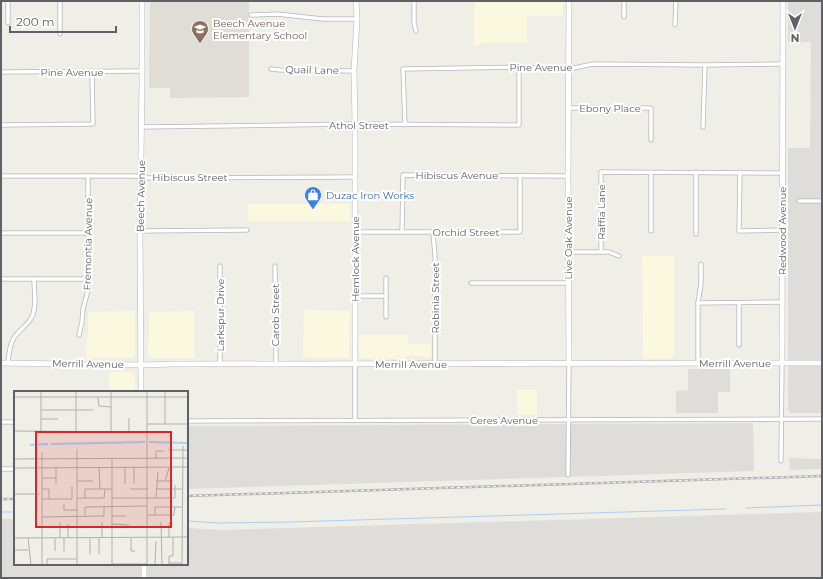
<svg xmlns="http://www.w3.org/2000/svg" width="823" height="579" viewBox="0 0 823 579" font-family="Montserrat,sans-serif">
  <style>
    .commercial { fill: #fbf8e0 }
    .industrial { fill: #deddd9 }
    .education { fill: #dfddd5 }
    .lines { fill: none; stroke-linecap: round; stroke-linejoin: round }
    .stream { stroke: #aecff7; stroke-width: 1 }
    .street-casing { stroke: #b4b6ba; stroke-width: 5 }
    .secondary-casing { stroke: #b5b8bc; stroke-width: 6 }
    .street { stroke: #fff; stroke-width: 3.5 }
    .secondary { stroke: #fff; stroke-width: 5 }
    .rail-casing { stroke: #b4b5b5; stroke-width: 2.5 }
    .rail { stroke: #fff; stroke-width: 1; stroke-dasharray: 3; stroke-linecap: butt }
    .labels { text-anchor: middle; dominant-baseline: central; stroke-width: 4; stroke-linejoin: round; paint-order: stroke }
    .education-label { font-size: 10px; fill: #785e54; stroke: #fff; text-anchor: start }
    .street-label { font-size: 10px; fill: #5e6165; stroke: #fff }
    .shop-label { font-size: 10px; fill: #366cbe; stroke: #fff; text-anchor: start }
    .inset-river { fill: none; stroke: #aecff7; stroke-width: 2 }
    .inset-road { fill: none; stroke: #b1b2af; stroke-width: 1 }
    .view { fill: #d62828; fill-opacity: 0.15; stroke: #d62828; stroke-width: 2 }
    .inset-edge { fill: none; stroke: #5e6165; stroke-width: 2 }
  </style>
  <rect width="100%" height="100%" fill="#efeee7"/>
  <g class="commercial">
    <path d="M474 1H563V16H527V43H481V45H474Z"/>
    <rect x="248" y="204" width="102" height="17"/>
    <path d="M642 256H674V356L669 359H643Z"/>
    <path d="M304 310 350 311 349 358 303 357Z"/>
    <path d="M135 311V355L134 357 86 358 87 338 88 336V312Z"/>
    <path d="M194 311V358H152L148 355 149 312Z"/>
    <path d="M360 335H408L409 344H431V356L430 357 408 356 406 359 360 358 359 357V339Z"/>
    <path d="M109 372H131L135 376V392H109Z"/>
    <rect x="517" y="390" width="20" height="25"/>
  </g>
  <g class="industrial">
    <path d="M788 1H822V413H791L788 410V148H810L811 42H788Z"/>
    <path d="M688 369H730V392H718V413H676V391L688 390Z"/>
    <path d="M753 423 754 471 187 489V426Z"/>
    <path d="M789 458 822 459V469L790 470Z"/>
    <path d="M822 512V578H1V519H15V564H187V528L221 530Z"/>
  </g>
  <path class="education" d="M150 1H249V97L170 98V88H149Z"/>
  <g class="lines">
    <g class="stream">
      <path d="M746 508 822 505"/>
      <path d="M1 512H15"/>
      <path d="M187 521 218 523 290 522 726 509"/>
    </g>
    <defs>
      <g id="street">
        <path d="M414 1V23L416 31"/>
        <path d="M251 15 277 14 323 19H357"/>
        <path d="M624 17V1"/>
        <path d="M8 23V1"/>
        <path d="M675 25 676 1"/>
        <path d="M60 34V1"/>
        <path d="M271 69 280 70 354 71"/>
        <path d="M1 72 143 71"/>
        <path d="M569 108H651V140"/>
        <path d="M1 125 93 124 92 72"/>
        <path d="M405 125 403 69 519 67 569 69 593 64 705 65 783 64"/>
        <path d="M142 127 355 124 519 125V67"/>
        <path d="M703 127 705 65"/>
        <path d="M651 172V231"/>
        <path d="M696 172V234"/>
        <path d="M740 172 739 231 782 230"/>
        <path d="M1 176H136L141 178 355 177"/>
        <path d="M799 201H822"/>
        <path d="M140 231 247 230"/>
        <path d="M355 232H520V176"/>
        <path d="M402 232 403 175 568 176"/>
        <path d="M433 232 435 256V364"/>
        <path d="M1 233H88"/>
        <path d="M569 252H609L619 256"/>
        <path d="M601 252V172L783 173"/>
        <path d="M275 266 276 364"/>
        <path d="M386 278V317"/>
        <path d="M1 279H88"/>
        <path d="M471 283H568"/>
        <path d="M355 296H386"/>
        <path d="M698 303 782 302"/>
        <path d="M739 303V345"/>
        <path d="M79 335 82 322 83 309 88 290V176"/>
        <path d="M8 363C9 353 10 341 17 334 22 328 28 324 32 317 37 306 34 291 34 279"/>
        <path d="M698 363V303L701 284V264"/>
        <path d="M220 364V266"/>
        <path d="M355 420V364"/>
        <path d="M187 421 822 419"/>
        <path d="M1 422H15"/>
        <path d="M781 461 782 363"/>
        <path d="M1 469H15"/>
        <path d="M568 475 569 363"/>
      </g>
      <g id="secondary">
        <path d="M1 363 141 365 173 364 822 363"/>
        <path d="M569 363 568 176 569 1"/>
        <path d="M782 363 783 1"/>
        <path d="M355 364V124L354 71 357 19 356 1"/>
        <path d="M141 392 140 231 142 83V1"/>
        <path d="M144 564V578"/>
      </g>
    </defs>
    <use href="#street" class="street-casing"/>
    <use href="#secondary" class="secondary-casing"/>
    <use href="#street" class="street"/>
    <use href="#secondary" class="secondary"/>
    <defs>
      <g id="rail">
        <path d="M187 496 822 476"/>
        <path d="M1 499H15"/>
      </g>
    </defs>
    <use href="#rail" class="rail-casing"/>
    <use href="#rail" class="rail"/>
  </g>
  <defs>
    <symbol id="school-pin" viewBox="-11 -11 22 30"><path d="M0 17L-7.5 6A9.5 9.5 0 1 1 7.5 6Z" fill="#8d6e63" stroke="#fff"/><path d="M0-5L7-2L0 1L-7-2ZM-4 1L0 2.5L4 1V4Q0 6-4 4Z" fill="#fff"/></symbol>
    <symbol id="shop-pin" viewBox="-11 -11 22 30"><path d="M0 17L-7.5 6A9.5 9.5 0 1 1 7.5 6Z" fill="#3f7fe0" stroke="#fff"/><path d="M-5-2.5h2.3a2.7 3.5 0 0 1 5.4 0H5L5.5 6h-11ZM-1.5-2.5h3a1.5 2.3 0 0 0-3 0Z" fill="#fff"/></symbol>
  </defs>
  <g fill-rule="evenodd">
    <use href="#school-pin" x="190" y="19" width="20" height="27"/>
    <use href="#shop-pin" x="303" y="185" width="20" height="27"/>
  </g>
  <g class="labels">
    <g class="education-label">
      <text x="213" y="23">Beech Avenue<tspan x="213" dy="12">Elementary School</tspan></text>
    </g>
    <g class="street-label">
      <text x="541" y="67">Pine Avenue</text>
      <text transform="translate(312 70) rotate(1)">Quail Lane</text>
      <text x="72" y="72">Pine Avenue</text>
      <text x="610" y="108">Ebony Place</text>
      <text x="359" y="125">Athol Street</text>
      <text x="457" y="175">Hibiscus Avenue</text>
      <text x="190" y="177">Hibiscus Street</text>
      <text transform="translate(141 196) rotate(-89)">Beech Avenue</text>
      <text transform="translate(601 212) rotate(-90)">Raffia Lane</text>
      <text transform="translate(782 231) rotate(-90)">Redwood Avenue</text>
      <text x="466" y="232">Orchid Street</text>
      <text transform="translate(568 238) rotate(-90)">Live Oak Avenue</text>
      <text transform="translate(88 244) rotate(-89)">Fremontia Avenue</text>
      <text transform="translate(355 259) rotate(-90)">Hemlock Avenue</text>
      <text transform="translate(435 298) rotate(-90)">Robinia Street</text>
      <text transform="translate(220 315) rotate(-90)">Larkspur Drive</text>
      <text transform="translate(275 315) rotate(-90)">Carob Street</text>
      <text x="735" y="363">Merrill Avenue</text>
      <text transform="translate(88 364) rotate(1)">Merrill Avenue</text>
      <text x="411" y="364">Merrill Avenue</text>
      <text x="504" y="420">Ceres Avenue</text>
    </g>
    <g class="shop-label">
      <text x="326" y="195">Duzac Iron Works</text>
    </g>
  </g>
  <g transform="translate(14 391)">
    <rect width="174" height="174" fill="#efeee7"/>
    <path class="inset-river" d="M135 51 173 52M37 53 131 51M16 54 34 53"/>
    <path class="inset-road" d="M27 0V40M0 6H174M84 6 85 15 97 16M27 19H79M27 28H44M133 33H174M151 33V0M0 40 133 41M62 41V0M97 41V0M115 41V27M154 59H174M142 67V60H150M0 68 174 67M111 76V93M0 77 174 76M85 77 86 98M28 87H42M63 90H79M142 90H159M151 90 155 77M42 93V77M120 93V76M28 98H35V108M116 98H134M142 98H169M0 103H26M63 107H90L91 98M71 107V98H98M98 107H161V94M142 107 144 81M28 108H58V95M50 113V119H63M133 124H160L161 116M141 124V116H169M71 125V116L133 115M98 125H112M28 126 90 125V116M88 131V147M147 131 148 174M46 132V147M98 133 115 134M155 146V132M0 147 174 146M14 147 17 174M41 147V160M54 147V133M76 147V163M85 147V163M117 147V160H121M0 159H14M50 161V147M155 172H168M98 173H133M28 174V61M33 174V168H63M63 174V58M98 174V67M133 174V0M141 174 142 150M155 174V165H159V146M168 174 169 55"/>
    <path class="view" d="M22 41H157V136H22Z"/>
    <rect width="174" height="174" class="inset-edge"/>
  </g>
  <rect width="823" height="579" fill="none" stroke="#5e6165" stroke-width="4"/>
  <g transform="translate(795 28) rotate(180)" stroke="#ffffff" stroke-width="3" paint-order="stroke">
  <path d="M0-3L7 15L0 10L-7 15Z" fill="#5e6165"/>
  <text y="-6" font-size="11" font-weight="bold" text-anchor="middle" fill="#5e6165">N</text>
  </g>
  <path d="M10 26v6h106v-6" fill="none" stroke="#5e6165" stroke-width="2"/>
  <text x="16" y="26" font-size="12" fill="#5e6165" stroke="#ffffff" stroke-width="3" paint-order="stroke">200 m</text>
</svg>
